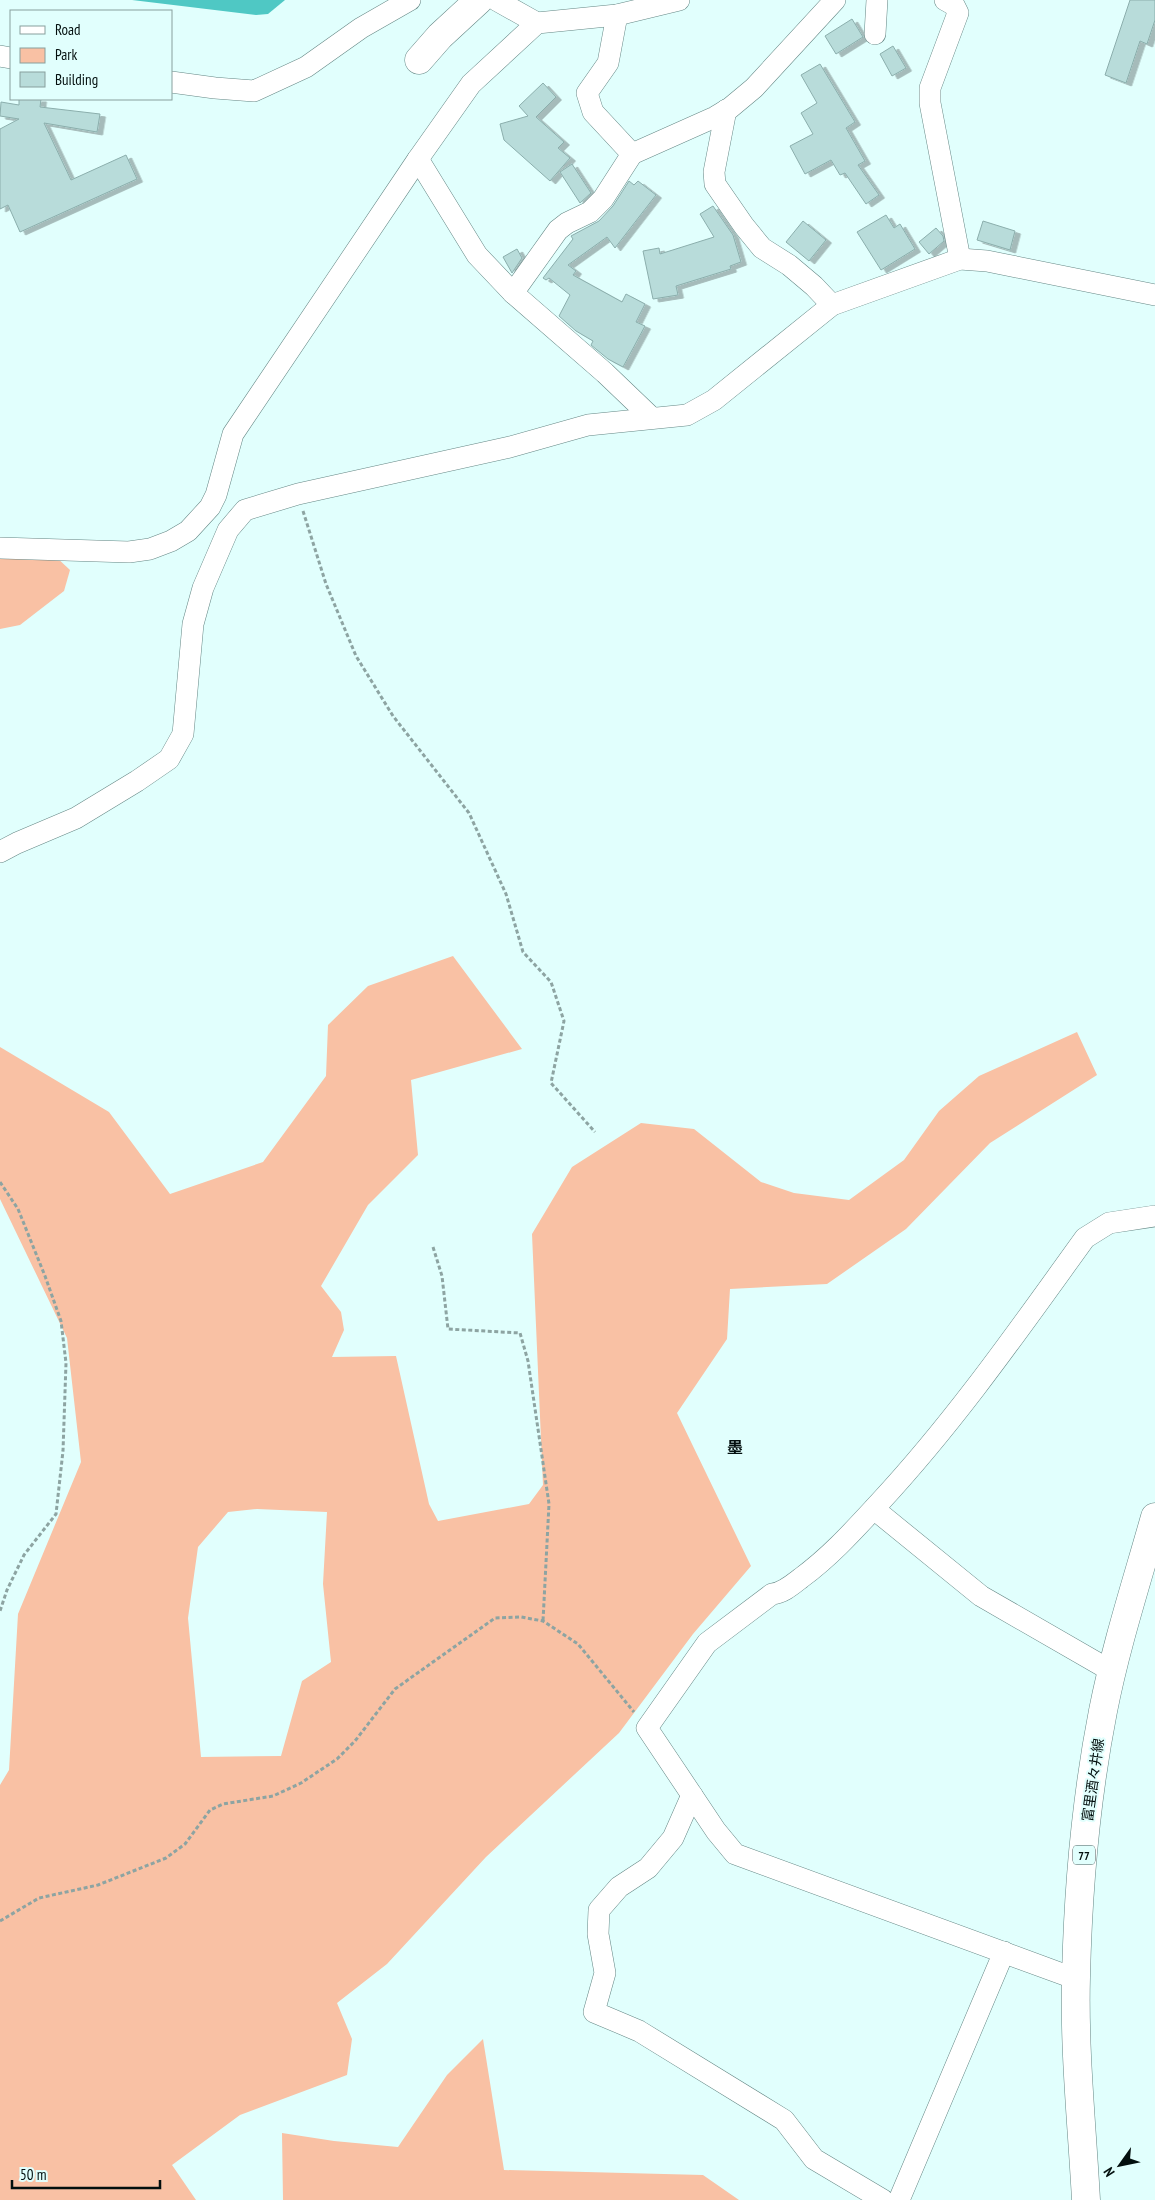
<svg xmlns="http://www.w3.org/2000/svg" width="1155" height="2200" viewBox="0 0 1155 2200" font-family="'PT Sans Narrow','Noto Sans JP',sans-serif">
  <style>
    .green { fill: #f9c1a4; fill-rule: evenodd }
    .water { fill: #4fc8c4 }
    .building { fill: #b8dcda; stroke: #8baeac; filter: url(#shadow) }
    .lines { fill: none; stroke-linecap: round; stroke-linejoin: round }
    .minor-casing { stroke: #658785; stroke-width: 22 }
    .primary-casing { stroke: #658785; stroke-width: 29 }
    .motorway-casing { stroke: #658785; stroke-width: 29 }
    .path { stroke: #8da4a2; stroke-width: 3; stroke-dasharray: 4 2.5; stroke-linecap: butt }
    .minor { stroke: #fff; stroke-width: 21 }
    .primary { stroke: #fff; stroke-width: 28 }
    .motorway { stroke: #fff; stroke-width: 28 }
    .labels { text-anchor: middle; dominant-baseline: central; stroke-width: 4; stroke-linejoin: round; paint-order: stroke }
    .shield { fill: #e1fffd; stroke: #465756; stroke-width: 1 }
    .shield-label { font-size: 12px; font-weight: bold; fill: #030f0e }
    .street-label { font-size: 14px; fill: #030f0e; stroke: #e1fffd }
    .quarter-label { font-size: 16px; font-weight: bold; fill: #030f0e; stroke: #e1fffd }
  </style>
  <defs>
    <filter id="shadow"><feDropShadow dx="5.5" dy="3" stdDeviation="0" flood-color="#0004"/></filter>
  </defs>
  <rect width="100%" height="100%" fill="#e1fffd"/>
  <g class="green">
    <path d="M0 554 55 556 70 570 64 591 20 625 0 629Z"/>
    <path d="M453 956 522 1049 411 1080 418 1155 368 1205 321 1286 341 1312 344 1330 332 1357 396 1356 429 1504 438 1521 529 1504 543 1485 532 1234 572 1167 641 1123 694 1129 761 1182 794 1193 849 1200 904 1160 939 1111 979 1076 1077 1032 1097 1075 990 1143 906 1229 827 1284 730 1289 727 1339 677 1413 751 1566 693 1634 619 1733 486 1857 387 1964 337 2003 352 2039 347 2075 240 2115 172 2165 196 2200H0V1785L9 1770 18 1614 81 1462 67 1338 0 1199V1047L109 1112 170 1194 263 1162 326 1076 328 1025 368 986ZM257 1509 327 1512 323 1584 331 1662 302 1681 281 1756 201 1757 188 1618 198 1547 228 1512Z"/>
    <path d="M483 2039 504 2170 703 2175 739 2200H283L282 2133 334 2141 398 2147 447 2075Z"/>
  </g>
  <path class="water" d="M132 0H285L268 14 256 15Z"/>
  <g class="building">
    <path d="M1130 0H1155V20L1147 44 1140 41 1126 83 1105 75Z"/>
    <path d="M852 19 863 37 836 54 825 36Z"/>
    <path d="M893 46 906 68 892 76 880 54Z"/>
    <path d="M820 64 855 122 846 128 865 161 858 165 879 195 866 204 845 173 840 175 831 160 805 174 790 146 813 134 801 113 817 103 801 75Z"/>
    <path d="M543 83 556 97 536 117 564 142 558 148 570 158 550 181 504 140 500 124 528 116 519 106Z"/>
    <path d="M19 99H41L40 107 100 114 97 132 44 123 71 180 126 155 137 179 20 232 8 205 0 209V129L19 119 0 116 1 102 19 105Z"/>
    <path d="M572 164 591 193 580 203 560 172Z"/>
    <path d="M629 181 634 185 638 181 656 195 615 248 607 237 568 265 576 271 573 275 622 302 626 294 645 304 636 322 645 326 623 367 608 359 591 345 593 341 576 331 559 316 570 295 549 278 546 280 543 278 573 239 571 236 599 221 613 206Z"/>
    <path d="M713 206 733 235 741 262 730 266 731 269 676 286 678 295 653 299 643 251 659 248 660 254 714 237 700 214Z"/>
    <path d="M886 215 894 228 900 224 915 249 881 270 857 232Z"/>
    <path d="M803 221 826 240 809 261 786 242Z"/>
    <path d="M983 221 1015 231 1010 250 977 240Z"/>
    <path d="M936 228 943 236 944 241 929 254 919 242Z"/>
    <path d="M517 249 522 258 512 273 503 257Z"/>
  </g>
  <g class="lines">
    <defs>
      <g id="minor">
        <path d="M496 0 537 23"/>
        <path d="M945 0 954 5 958 13 930 88V103L960 259"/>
        <path d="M617 15 608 63 587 93 593 112 632 154"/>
        <path d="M875 34 877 0"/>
        <path d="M0 56 11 58"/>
        <path d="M171 82 215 88 254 91 306 67 361 28 410 0"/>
        <path d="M726 110 714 172 715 184 744 226 762 248 789 265 814 286 832 305"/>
        <path d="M418 159 477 255 513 293 605 373 652 418"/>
        <path d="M513 293 558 230 567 223 590 212 603 199 632 154 715 117 730 108 754 88 835 0"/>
        <path d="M0 548 129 552 150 549 171 541 188 531 210 507 216 495 233 434 418 159 471 84 537 23 617 15 679 0"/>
        <path d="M0 852 17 843 76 818 137 781 169 759 183 734 193 624 203 588 228 530 245 510 298 494 510 447 588 425 687 415 714 400 832 305 960 259 987 261 1155 295"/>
        <path d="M874 1509 981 1596 1113 1672"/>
        <path d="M692 1795 673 1838 648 1868 619 1887 599 1910 598 1934 605 1973 594 2012 639 2031 784 2120 814 2159 883 2200"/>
        <path d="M1076 1979 735 1854 716 1831 647 1728 707 1643 772 1594C783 1593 792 1585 801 1578 831 1556 855 1529 880 1502 956 1420 1020 1328 1085 1238L1109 1223 1155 1216"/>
        <path d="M899 2200 1004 1952"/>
      </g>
      <path id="primary" d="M1086 2200C1082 2126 1074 2051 1076 1977 1078 1889 1086 1798 1103 1711 1116 1645 1137 1581 1155 1517"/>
      <path id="motorway" d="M419 60 440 36 479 0"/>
    </defs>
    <use href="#minor" class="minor-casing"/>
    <use href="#primary" class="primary-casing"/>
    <use href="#motorway" class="motorway-casing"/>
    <g class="path">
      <path d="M303 511 326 584 356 656 393 716 469 813 506 894 523 952 551 982 564 1021 551 1083 595 1132"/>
      <path d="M0 1182 18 1209 45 1276 61 1321 66 1363 63 1451 56 1514 24 1555 7 1590 0 1611"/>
      <path d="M433 1247 442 1276 448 1329 520 1333 528 1361 549 1504 543 1621"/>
      <path d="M0 1921 39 1898 98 1885 166 1858 185 1844 210 1810 223 1804 273 1796 301 1783 337 1759 355 1741 395 1689 495 1618 521 1617 543 1621 578 1644 634 1712"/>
    </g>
    <use href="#minor" class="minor"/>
    <use href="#primary" class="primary"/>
    <use href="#motorway" class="motorway"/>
  </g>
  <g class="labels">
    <rect class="shield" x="1073" y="1845.5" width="22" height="19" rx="4"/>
    <g class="shield-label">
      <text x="1084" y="1855">77</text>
    </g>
    <g class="street-label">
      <text transform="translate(1093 1780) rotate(-82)">富里酒々井線</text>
    </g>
    <g class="quarter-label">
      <text x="735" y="1447">墨</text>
    </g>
  </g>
  <rect x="10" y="10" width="162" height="90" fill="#e1fffd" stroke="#889f9d"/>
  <rect x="20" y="26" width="25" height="8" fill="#ffffff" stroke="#889f9d"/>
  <text x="55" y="35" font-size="15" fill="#030f0e">Road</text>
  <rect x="20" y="48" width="25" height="15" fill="#f9c1a4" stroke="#889f9d"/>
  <text x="55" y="60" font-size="15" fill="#030f0e">Park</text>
  <rect x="20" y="72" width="25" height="15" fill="#b8dcda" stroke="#889f9d"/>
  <text x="55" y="85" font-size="15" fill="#030f0e">Building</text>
  <g transform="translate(1120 2165) rotate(237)" stroke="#e1fffd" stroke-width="4" paint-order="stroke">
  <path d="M0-4L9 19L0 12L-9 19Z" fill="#030f0e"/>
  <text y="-8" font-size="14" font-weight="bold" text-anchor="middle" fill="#030f0e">N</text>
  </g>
  <path d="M12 2180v8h148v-8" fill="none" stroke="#030f0e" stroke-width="2.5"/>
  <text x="20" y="2180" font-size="15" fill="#030f0e" stroke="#e1fffd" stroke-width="4" paint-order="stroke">50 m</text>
</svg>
